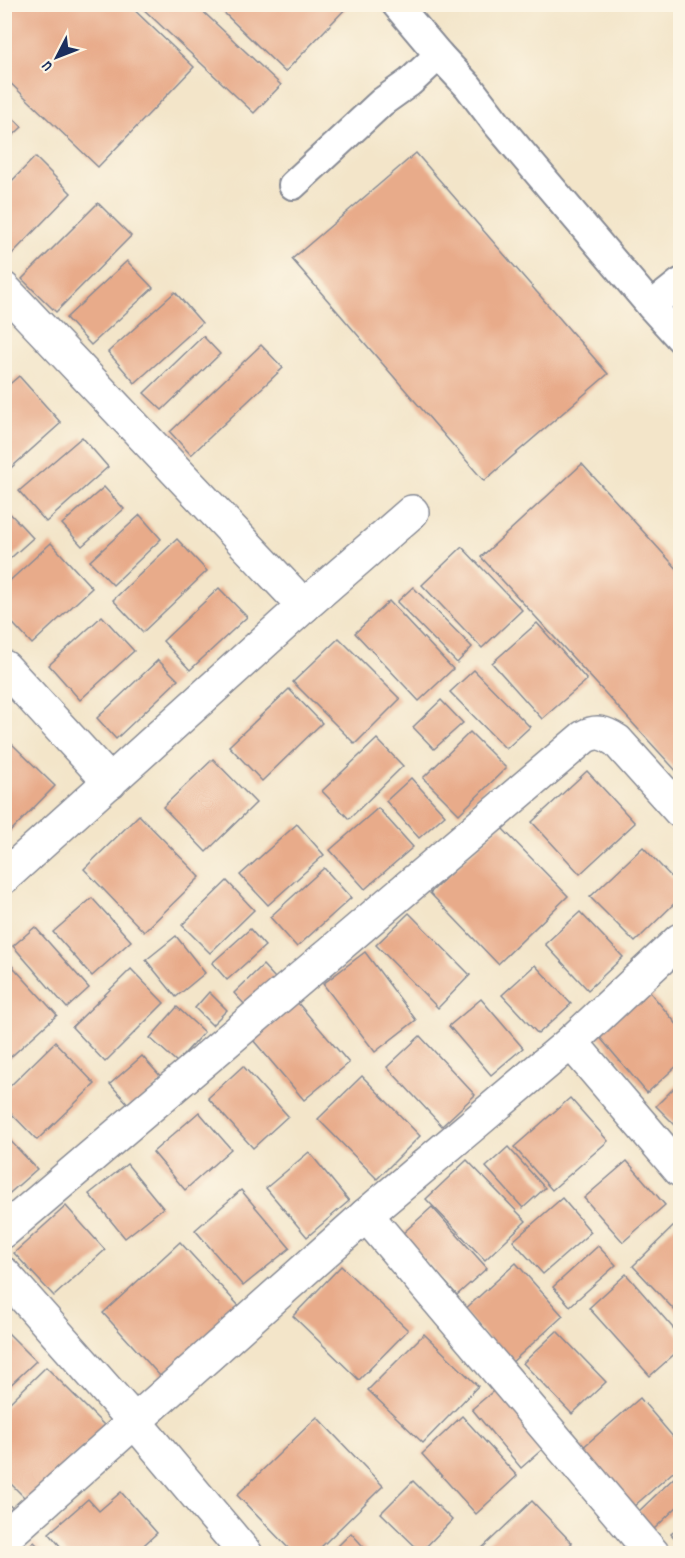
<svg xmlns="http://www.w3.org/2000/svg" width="685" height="1558" viewBox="0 0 685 1558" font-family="Dekko,sans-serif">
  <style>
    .building { fill: #e8ab8a }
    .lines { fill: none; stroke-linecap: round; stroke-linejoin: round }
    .service-casing { stroke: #878a94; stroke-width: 32 }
    .minor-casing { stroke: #878a94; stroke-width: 36 }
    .service { stroke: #fff; stroke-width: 28 }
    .minor { stroke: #fff; stroke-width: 33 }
  </style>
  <rect width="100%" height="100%" fill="#fcf5e5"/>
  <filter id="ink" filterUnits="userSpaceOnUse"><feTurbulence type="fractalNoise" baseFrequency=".0167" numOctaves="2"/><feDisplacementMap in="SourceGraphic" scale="12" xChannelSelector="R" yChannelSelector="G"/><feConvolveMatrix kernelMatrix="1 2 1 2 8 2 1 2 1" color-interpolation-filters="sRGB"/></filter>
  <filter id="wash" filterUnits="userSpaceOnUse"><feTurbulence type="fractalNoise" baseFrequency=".008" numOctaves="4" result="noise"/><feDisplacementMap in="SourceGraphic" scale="24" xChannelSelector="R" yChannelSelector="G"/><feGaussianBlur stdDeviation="1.35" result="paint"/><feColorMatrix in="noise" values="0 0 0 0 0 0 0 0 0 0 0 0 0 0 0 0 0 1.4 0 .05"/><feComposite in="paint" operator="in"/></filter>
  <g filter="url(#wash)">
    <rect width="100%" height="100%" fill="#f3e5c9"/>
    <g id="blocks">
      <g class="building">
        <path d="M4 4H128L194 67 98 167 4 77Z"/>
        <path d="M138 4H195L281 85 254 113Z"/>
        <path d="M215 4H350L285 72Z"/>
        <path d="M4 109 22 127 4 144Z"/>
        <path d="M416 153 608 374 484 481 292 259Z"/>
        <path d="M35 157 71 193 11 255 4 249V189Z"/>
        <path d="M98 203 131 236 56 312 22 279Z"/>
        <path d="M127 261 153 288 91 345 66 318Z"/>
        <path d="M175 292 202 323 135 383 108 352Z"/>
        <path d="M203 336 220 354 162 410 144 393Z"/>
        <path d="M261 345 283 368 191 455 170 432Z"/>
        <path d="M19 376 61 423 4 474V389Z"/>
        <path d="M82 437 108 467 46 522 19 491Z"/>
        <path d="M582 464 680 572V772L679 774 481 557Z"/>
        <path d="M104 487 124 509 82 546 62 524Z"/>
        <path d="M4 507 33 538 4 564Z"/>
        <path d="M140 515 161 539 113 585 90 561Z"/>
        <path d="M177 539 207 571 143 632 113 600Z"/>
        <path d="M51 543 92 588 32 644 4 614V586Z"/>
        <path d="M462 547 522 610 482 648 422 585Z"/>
        <path d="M413 587 472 647 457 663 397 602Z"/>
        <path d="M219 588 247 617 190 670 163 641Z"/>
        <path d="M389 601 453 669 419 701 355 633Z"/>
        <path d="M102 616 134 651 80 700 49 665Z"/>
        <path d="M537 623 587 680 542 719 492 663Z"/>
        <path d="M339 638 400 699 355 744 293 682Z"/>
        <path d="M158 660 178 680 116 739 97 718Z"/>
        <path d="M474 670 530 727 506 749 450 692Z"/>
        <path d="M289 689 322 723 262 781 229 746Z"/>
        <path d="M441 700 463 723 434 749 413 727Z"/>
        <path d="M470 732 506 768 459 814 423 778Z"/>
        <path d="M377 739 403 766 349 819 322 791Z"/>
        <path d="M12 744 55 786 4 838V752Z"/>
        <path d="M213 759 256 803 206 852 163 807Z"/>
        <path d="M587 771 635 823 580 874 532 822Z"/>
        <path d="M411 778 445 815 419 838 386 801Z"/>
        <path d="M378 808 413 847 365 889 330 850Z"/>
        <path d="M139 815 200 877 144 932 84 869Z"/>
        <path d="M297 824 324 855 268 905 240 875Z"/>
        <path d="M500 826 568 896 498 964 430 893Z"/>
        <path d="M643 847 680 886V898L635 942 590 897Z"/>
        <path d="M324 868 351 898 297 947 270 917Z"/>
        <path d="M227 881 254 910 210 953 182 925Z"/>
        <path d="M92 898 131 941 92 976 53 932Z"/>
        <path d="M580 912 623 957 588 990 545 944Z"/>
        <path d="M409 913 470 975 438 1008 376 945Z"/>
        <path d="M35 927 89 988 67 1008 13 946Z"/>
        <path d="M250 929 265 946 227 980 212 963Z"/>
        <path d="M176 936 205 973 176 997 146 960Z"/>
        <path d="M365 952 416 1020 375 1052 323 984Z"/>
        <path d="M4 957 57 1015 4 1063Z"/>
        <path d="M263 965 275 978 246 1006 234 993Z"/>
        <path d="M535 965 571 1004 538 1034 502 995Z"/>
        <path d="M131 969 164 1003 105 1062 72 1027Z"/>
        <path d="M648 990 680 1028V1063L647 1093 597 1034Z"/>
        <path d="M209 992 227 1010 212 1025 195 1008Z"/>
        <path d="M481 999 523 1048 491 1075 449 1026Z"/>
        <path d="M297 1002 349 1063 304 1100 253 1040Z"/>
        <path d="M177 1007 204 1032 177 1062 150 1038Z"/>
        <path d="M420 1036 475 1095 442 1126 387 1067Z"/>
        <path d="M55 1042 95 1084 37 1140 4 1106V1092Z"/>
        <path d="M142 1056 164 1080 133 1109 110 1084Z"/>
        <path d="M243 1066 288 1116 253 1148 208 1098Z"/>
        <path d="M362 1076 420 1136 377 1179 318 1119Z"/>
        <path d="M680 1082V1130L656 1106Z"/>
        <path d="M570 1098 608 1141 552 1190 514 1147Z"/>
        <path d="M199 1112 231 1149 185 1190 153 1152Z"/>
        <path d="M4 1134 37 1169 4 1198Z"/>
        <path d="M508 1147 545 1188 523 1208 486 1167Z"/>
        <path d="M309 1152 349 1201 307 1237 266 1188Z"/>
        <path d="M467 1160 526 1221 485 1260 426 1199Z"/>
        <path d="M627 1161 665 1205 623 1242 584 1198Z"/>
        <path d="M127 1164 163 1208 125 1238 89 1194Z"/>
        <path d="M241 1190 290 1248 243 1286 195 1230Z"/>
        <path d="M562 1198 591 1232 543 1274 513 1241Z"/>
        <path d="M66 1206 105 1250 54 1296 14 1253Z"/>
        <path d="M432 1207 487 1268 457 1295 402 1234Z"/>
        <path d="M677 1223 680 1226V1316L633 1266Z"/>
        <path d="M180 1242 239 1306 161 1377 103 1313Z"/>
        <path d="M598 1246 616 1265 570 1306 553 1287Z"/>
        <path d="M516 1263 563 1316 510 1364 463 1311Z"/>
        <path d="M341 1266 408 1330 359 1380 293 1316Z"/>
        <path d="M626 1274 680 1336V1349L650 1376 589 1308Z"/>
        <path d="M4 1329 36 1361 4 1391Z"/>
        <path d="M557 1331 606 1382 572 1414 523 1363Z"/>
        <path d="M424 1334 478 1386 423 1443 368 1390Z"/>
        <path d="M46 1367 105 1426 29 1502 4 1477V1408Z"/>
        <path d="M504 1382 553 1440 521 1468 472 1409Z"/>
        <path d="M640 1398 680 1445V1466L625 1514 574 1455Z"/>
        <path d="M462 1416 517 1476 476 1514 422 1454Z"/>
        <path d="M317 1417 383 1486 314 1554H294L237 1495Z"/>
        <path d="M680 1472V1504L653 1530 637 1513Z"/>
        <path d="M413 1481 452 1520 421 1552 381 1513Z"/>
        <path d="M121 1492 157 1533 134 1554H67L49 1533 88 1499 99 1511Z"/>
        <path d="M4 1499 13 1509 4 1516Z"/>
        <path d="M532 1501 572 1543 560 1554H483L480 1550Z"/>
        <path d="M680 1526V1544L671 1534Z"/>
        <path d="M351 1533 370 1554H330Z"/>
        <path d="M34 1542 46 1554H22Z"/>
      </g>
    </g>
  </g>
  <g filter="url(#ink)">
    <use href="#blocks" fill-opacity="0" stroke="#878a94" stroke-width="1.5"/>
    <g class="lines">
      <defs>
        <g id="service">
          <path d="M396 4 439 55 468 86 497 124 651 306 680 338"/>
          <path d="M293 185 382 102 410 82 439 55"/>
          <path d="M651 306 680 283"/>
        </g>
        <g id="minor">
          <path d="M4 289 304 606"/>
          <path d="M4 667 110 782"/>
          <path d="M4 877 304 606 412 512"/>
          <path d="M571 1042 680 1170"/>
          <path d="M366 1215 653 1554"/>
          <path d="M4 1231 584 737C597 730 605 733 617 741L680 811"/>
          <path d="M4 1274 135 1422 246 1554"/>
          <path d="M4 1538 366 1215 571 1042 680 940"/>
        </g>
      </defs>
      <use href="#service" class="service-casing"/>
      <use href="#minor" class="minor-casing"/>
      <use href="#service" class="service"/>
      <use href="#minor" class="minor"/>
    </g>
  </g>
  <rect width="685" height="1558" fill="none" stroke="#fcf5e5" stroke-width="24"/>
  <g transform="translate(57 57) rotate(228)" stroke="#fcf5e5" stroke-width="4.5" paint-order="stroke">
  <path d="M0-4.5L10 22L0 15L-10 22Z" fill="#1b2f5e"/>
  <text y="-9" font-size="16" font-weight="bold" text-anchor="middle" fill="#1b2f5e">U</text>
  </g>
</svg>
